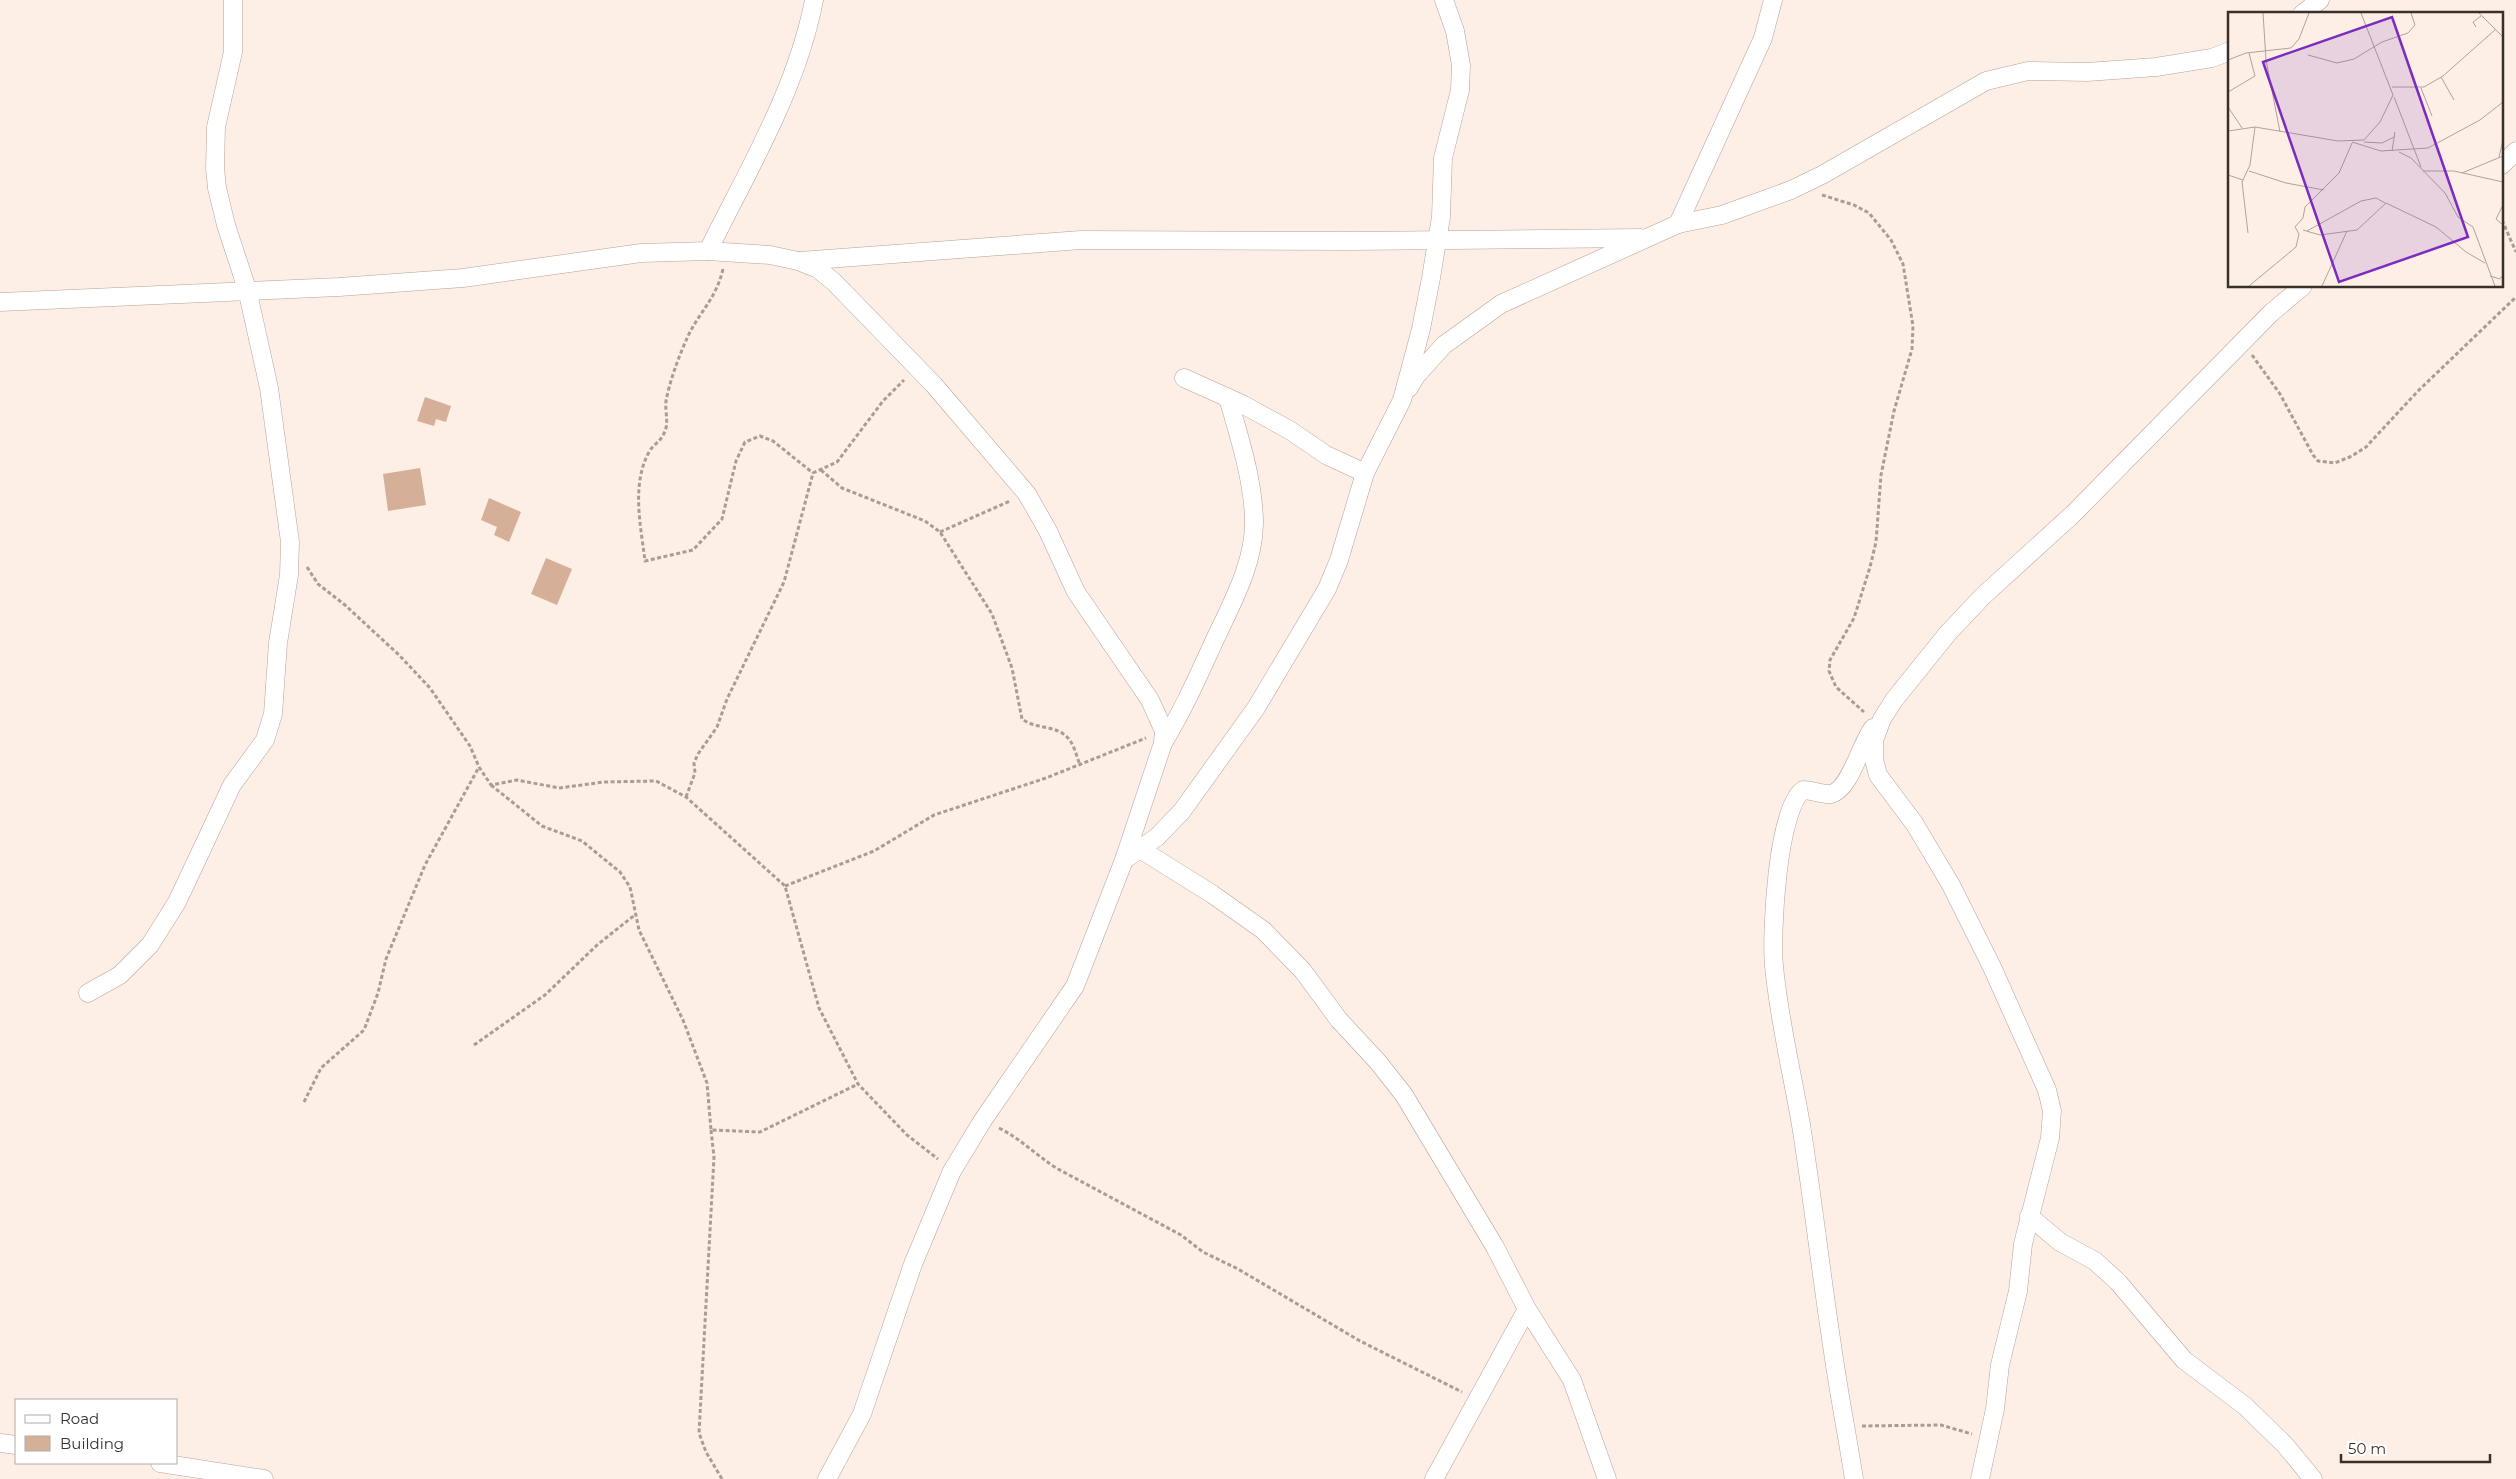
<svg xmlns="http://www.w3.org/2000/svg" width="2516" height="1479" viewBox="0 0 2516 1479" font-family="Montserrat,sans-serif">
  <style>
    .building { fill: #d6af98 }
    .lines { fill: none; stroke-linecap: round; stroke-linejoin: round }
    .street-casing { stroke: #b6a194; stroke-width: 19 }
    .path { stroke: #a89d95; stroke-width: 3; stroke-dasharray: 4 2.5; stroke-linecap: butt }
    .street { stroke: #fff; stroke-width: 18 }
    .inset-road { fill: none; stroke: #aea39b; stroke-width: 1 }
    .view { fill: #7b2cbf; fill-opacity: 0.15; stroke: #7b2cbf; stroke-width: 2.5 }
    .inset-edge { fill: none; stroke: #38302a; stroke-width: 2.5 }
  </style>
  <rect width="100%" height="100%" fill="#fdefe6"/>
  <g class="building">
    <path d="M425 397 451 406 446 422 436 419 434 426 417 421Z"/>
    <path d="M420 468 426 505 388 511 383 474Z"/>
    <path d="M489 498 521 512 509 542 494 535 497 527 481 520Z"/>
    <path d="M546 558 572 569 557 605 531 594Z"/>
  </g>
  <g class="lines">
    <defs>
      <g id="street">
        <path d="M2302 14 2320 0"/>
        <path d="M2502 165 2516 151"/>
        <path d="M1678 224 1763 38 1773 0"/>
        <path d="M708 251C748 170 797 89 814 0"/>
        <path d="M800 261 1081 240 1353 241 1641 238"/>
        <path d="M0 302 339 287 463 278 641 253 708 251 770 255 798 261 818 269 834 282 934 385 1027 494 1048 531 1076 592 1150 700 1164 731 1163 743 1124 860 1075 986 983 1120 952 1171 913 1264 862 1414 827 1479"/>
        <path d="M1184 378 1244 405 1291 431 1326 455 1365 473"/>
        <path d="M1409 388 1416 376 1444 345 1501 304 1678 224 1722 215 1791 190 1822 175 1986 81 2028 71 2087 72 2156 67 2212 58 2230 51"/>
        <path d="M1163 743C1182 712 1196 681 1211 648 1229 608 1255 565 1254 520 1253 479 1239 436 1228 398"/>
        <path d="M1140 849 1212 894 1263 930 1303 971 1339 1020 1378 1062 1404 1095 1495 1247 1527 1309 1572 1380 1607 1479"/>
        <path d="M1124 860 1157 837 1182 811 1256 708 1327 589 1339 560 1365 473 1402 400 1421 329 1431 278 1441 217 1443 158 1460 90 1461 65 1455 31 1444 0"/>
        <path d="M88 993 120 975 150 945 177 902 232 785 265 740 273 714 278 643 289 575 290 542 269 388 247 289 226 225 217 188 215 168 216 127 233 52V0"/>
        <path d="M2029 1216 2060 1242 2095 1261 2118 1282 2184 1360 2245 1406 2285 1445 2313 1479"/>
        <path d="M0 1443 16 1445"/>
        <path d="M160 1463 264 1479"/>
        <path d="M1434 1479 1527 1309"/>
        <path d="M1854 1479C1847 1434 1838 1389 1832 1345 1821 1273 1813 1202 1802 1131 1793 1076 1779 1021 1774 966 1771 933 1777 810 1803 790 1812 790 1822 795 1831 794 1850 790 1861 743 1873 728"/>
        <path d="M1980 1479 1995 1409 2000 1365 2018 1291 2023 1244 2050 1138 2052 1111 2047 1090 1992 967 1951 885 1914 823 1878 775 1874 759V740L1882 719 1894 700 1948 633 1983 596 2073 514 2271 313 2303 286"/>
      </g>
    </defs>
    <use href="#street" class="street-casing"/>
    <g class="path">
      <path d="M1822 195 1854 205 1869 213 1891 240 1903 264 1913 326 1912 349 1894 411 1881 475 1876 542 1870 567 1854 618 1830 660 1829 671 1836 687 1864 712"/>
      <path d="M2502 220 2516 252"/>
      <path d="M723 269C716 299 700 311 688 336 679 356 670 380 666 401 665 410 668 420 666 428 662 442 654 443 649 452 631 485 641 527 645 561L693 550 722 519 736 461 745 442 760 436 773 441 813 473"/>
      <path d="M2252 355 2280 394 2313 455 2318 461 2335 463 2352 456 2366 447 2417 392 2516 297"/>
      <path d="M821 470 842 488 925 521 940 532 992 614 1012 668 1022 719C1035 729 1054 725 1066 736 1074 743 1076 755 1080 765"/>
      <path d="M940 532 1010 501"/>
      <path d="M307 567 318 584 345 605 399 655 430 688 470 746 479 767 491 785 517 780 559 788 604 782 656 781 686 797 785 886 819 1008 858 1084 907 1135 938 1159"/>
      <path d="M491 785 542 826 582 841 620 872 630 887 639 930 683 1020 707 1083 711 1130 760 1132 858 1084"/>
      <path d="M686 797 695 773 694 763 698 754 717 727 727 699 784 582 813 473 837 462 883 401 904 380"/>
      <path d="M785 886 874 851 934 815 1046 778 1146 738"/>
      <path d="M474 1045 545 995 597 945 636 914"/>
      <path d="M304 1102 321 1068 364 1030 378 993 386 959 425 865 479 767"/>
      <path d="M999 1128C1021 1139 1037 1156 1058 1169L1181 1235 1203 1252 1238 1269 1360 1341 1462 1392"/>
      <path d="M711 1130 714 1157 699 1433 706 1452 722 1479"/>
      <path d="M1862 1426 1941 1425 1972 1434"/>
    </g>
    <use href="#street" class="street"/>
  </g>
  <g transform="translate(2228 12)">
    <rect width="275" height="275" fill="#fdefe6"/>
    <path class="inset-road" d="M35 1 38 48 52 120M251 1 275 25M248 15 245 10 253 4M80 43 109 51 126 47 154 30 180 21 187 13 183 1M0 48 18 41 63 36 71 27 81 1M213 65 226 88M164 75H196L215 64 268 17M193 76 204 104M0 80 27 64 21 41M166 85 193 155M0 95 14 116M0 119 27 115 110 129 136 128 152 110 165 83 133 1M124 130 153 139 200 136 252 108 275 90M136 130 154 131 166 125M164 139 167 120M171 140 183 146 217 181 230 205 245 215 267 274M271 145 275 128M21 159 58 171 96 178M195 159H226L275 170M234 161 275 144M0 163 15 168M275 193 268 207 275 213M75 218 92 223 129 218 158 191 208 215 238 240 257 251M79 219 133 189 148 186 157 191M20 221 14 170 22 153 27 115M262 264 272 267 275 263M21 274 68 235 71 222 67 215 75 206 77 195 111 161 124 131M94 274 119 219"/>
    <path class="view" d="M164 5 240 225 111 270 35 50Z"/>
    <rect width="275" height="275" class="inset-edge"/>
  </g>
  <rect x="15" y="1399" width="162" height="65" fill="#ffffff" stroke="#afacaa"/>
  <rect x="25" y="1415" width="25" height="8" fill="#ffffff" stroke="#afacaa"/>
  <text x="60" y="1424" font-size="15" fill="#38302a">Road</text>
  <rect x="25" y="1436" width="25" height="15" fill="#d6af98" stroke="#afacaa"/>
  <text x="60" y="1449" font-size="15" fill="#38302a">Building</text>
  <path d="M2341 1454v8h149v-8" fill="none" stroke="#38302a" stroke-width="2.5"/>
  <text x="2348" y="1454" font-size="15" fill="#38302a" stroke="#ffffff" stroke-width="4" paint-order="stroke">50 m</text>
</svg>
